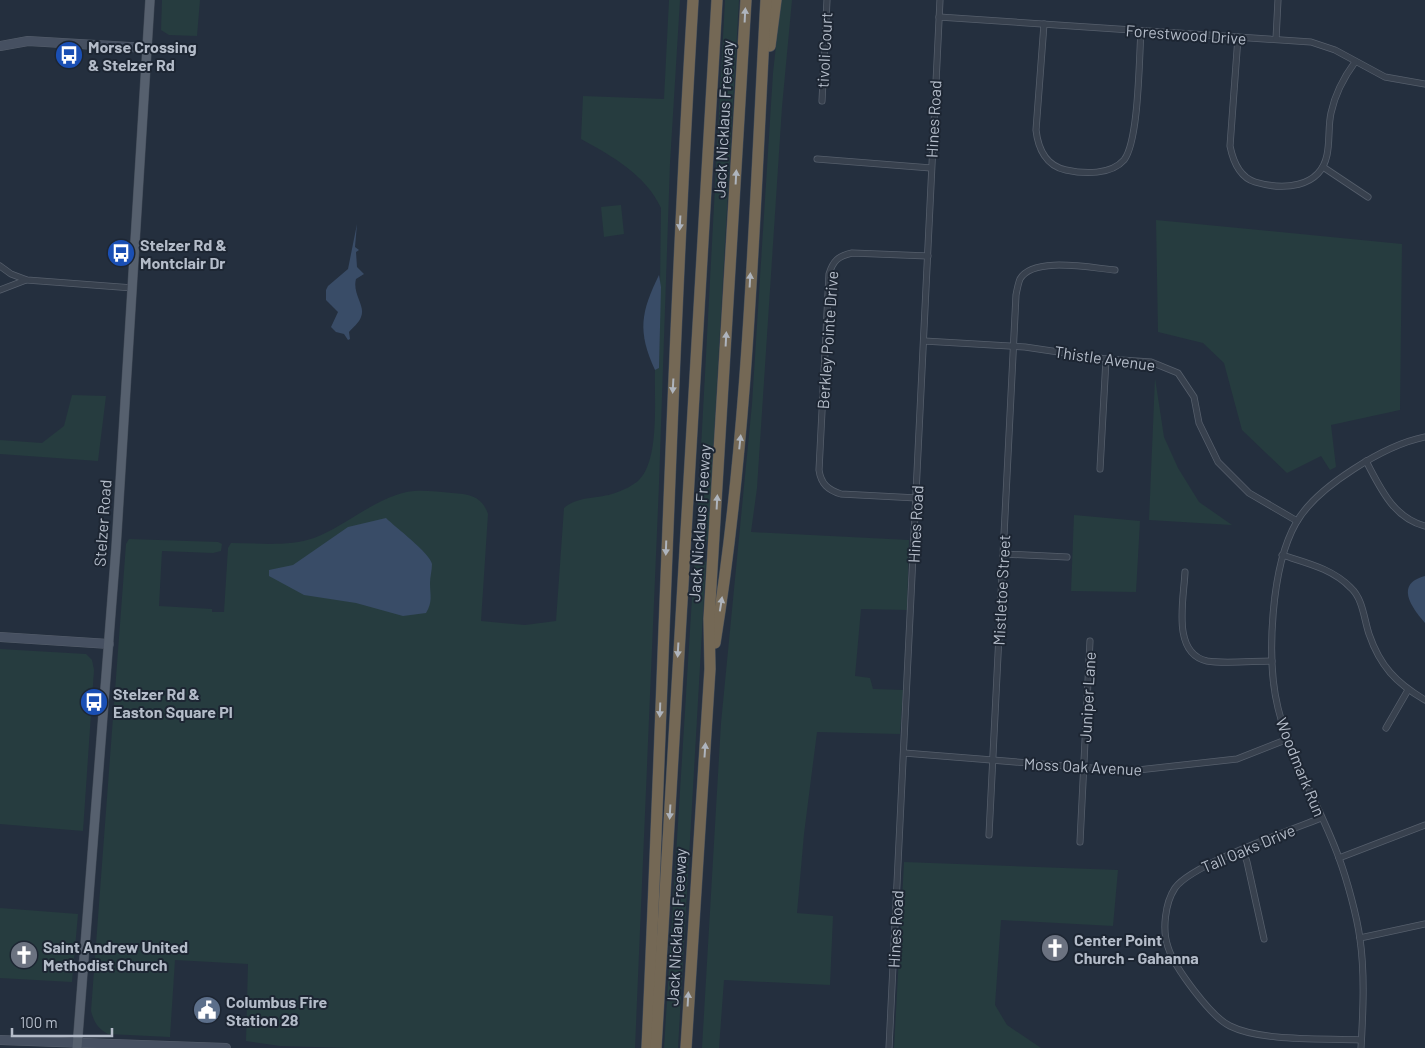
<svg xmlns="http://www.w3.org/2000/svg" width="1425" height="1048" viewBox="0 0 1425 1048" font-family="Barlow,sans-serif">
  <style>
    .green { fill: #263c3f }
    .water { fill: #394c67 }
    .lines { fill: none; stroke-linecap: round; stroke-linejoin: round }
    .street-casing { stroke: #565f6c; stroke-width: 7 }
    .secondary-casing { stroke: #565f6c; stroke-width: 10 }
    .primary-casing { stroke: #414a57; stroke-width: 10 }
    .highway-casing { stroke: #434c59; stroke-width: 12 }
    .street { stroke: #38414e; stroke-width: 5.5 }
    .secondary { stroke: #465061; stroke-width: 9 }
    .primary { stroke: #56606e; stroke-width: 9 }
    .highway { stroke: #746855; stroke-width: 11 }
    .oneway { fill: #aeb4bd }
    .labels { text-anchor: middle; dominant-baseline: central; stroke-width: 4; stroke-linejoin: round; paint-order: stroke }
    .street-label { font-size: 16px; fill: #b4bcc9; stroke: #1d2633 }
    .poi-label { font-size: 16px; font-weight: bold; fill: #b4bcc9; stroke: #1d2633; text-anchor: start }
  </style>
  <rect width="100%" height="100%" fill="#242f3e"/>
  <g class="green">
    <path d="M162 0H200L197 36 169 35 161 30Z"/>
    <path d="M669 0H680L670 163 659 484 635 1048H349L280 1046 246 1041 248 964 175 960 170 1037 108 1034C98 1029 94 1022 91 1011L126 544 129 539 218 542 222 544 221 551 213 553 162 551 159 606 212 609V612H224L228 548 231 543C258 543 288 547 314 538 346 526 380 494 414 491 426 490 440 492 452 493 469 494 482 496 488 514L481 621 525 625 556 621 564 508C577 496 599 499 615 493 622 491 634 485 639 480 660 460 654 397 655 370L659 368 661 208C646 175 612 156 581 139L583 96 664 99Z"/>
    <path d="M725 0H739L708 539 705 545 700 546 696 542Z"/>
    <path d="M781 0H792L782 107 757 488 751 532 909 540 907 610 861 609 855 676 870 678 873 689 903 690 900 734 817 732 804 834 797 913 833 916 830 985 724 980 719 1048H702L721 723 752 404 773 73Z"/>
    <path d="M621 205 624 234 604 237 601 207Z"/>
    <path d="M1156 220 1402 244 1400 410 1331 425 1336 467 1330 470 1321 456 1287 473 1242 430 1224 363 1203 343 1158 332Z"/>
    <path d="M1155 378 1164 437 1178 468 1199 502 1232 525 1149 520Z"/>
    <path d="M72 395 106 396 98 461 0 454V440L42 443 64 426Z"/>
    <path d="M1074 515 1140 521 1136 592 1071 591Z"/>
    <path d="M696 559H701L706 562 678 1048H664L694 566Z"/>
    <path d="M0 649 86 654 92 660 94 670 83 831 0 824Z"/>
    <path d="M904 862 1118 870 1113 926 1001 920 995 1005 1007 1025 1041 1048H894Z"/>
    <path d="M0 908 78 914 72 982 0 978Z"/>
  </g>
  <g class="water">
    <path d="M357 224 355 247 359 250 356 252 357 267 364 274 356 279C352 294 366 306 361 317 359 323 353 327 349 332L350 339 348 340 344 334 336 332 331 327 338 312 326 300V290L328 286 348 269Z"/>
    <path d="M659 275 661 287 659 368 655 370C637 331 641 312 659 275Z"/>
    <path d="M386 518C395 527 430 553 432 564 432 570 430 577 430 583 430 595 433 602 426 613L403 616 356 603 304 595 269 576V570L293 565 348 527Z"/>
    <path d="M1425 576V623C1412 608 1394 584 1425 576Z"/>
  </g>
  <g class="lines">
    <defs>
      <g id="street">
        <path d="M939 17 1311 42 1335 50 1385 77 1425 84"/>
        <path d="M1044 24 1036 130C1038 148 1046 166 1066 170 1084 174 1111 175 1124 160 1139 141 1139 58 1141 31"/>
        <path d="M1238 37 1230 146C1233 161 1239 177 1255 182 1282 190 1320 189 1327 155 1330 141 1328 126 1331 113 1335 94 1344 77 1355 62"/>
        <path d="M1276 39 1278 0"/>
        <path d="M822 101 827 0"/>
        <path d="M817 159 931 168"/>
        <path d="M1323 167 1368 197"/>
        <path d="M0 266 11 274 27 280 133 288"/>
        <path d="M0 290 26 280"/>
        <path d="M924 341 1025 347 1106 359 1151 362 1178 373 1194 397 1199 423 1218 462 1249 493 1297 521"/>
        <path d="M1366 461C1380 487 1393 518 1425 526"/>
        <path d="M1100 469 1106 359"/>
        <path d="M917 498 841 494C828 490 821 484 819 470L829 274C833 261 838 256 852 253L928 256"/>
        <path d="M1003 554 1067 557"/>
        <path d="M1282 555C1307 563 1333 569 1351 588 1363 599 1364 619 1369 634 1380 666 1396 683 1425 700"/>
        <path d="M1185 572C1184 598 1171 653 1207 661 1223 664 1254 661 1272 661"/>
        <path d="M1386 728 1408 690"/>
        <path d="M904 753 1129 771 1237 759 1288 739"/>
        <path d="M1321 818C1289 831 1192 864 1175 888 1165 903 1162 930 1168 947 1174 967 1211 1017 1230 1026 1262 1042 1325 1038 1361 1040"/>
        <path d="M989 835 1016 295C1017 290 1018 284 1020 279 1033 256 1091 268 1115 270"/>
        <path d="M1080 842 1090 641"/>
        <path d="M1243 850 1247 862 1264 939"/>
        <path d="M1339 858 1425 825"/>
        <path d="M1360 938 1425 924"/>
        <path d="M889 1048 940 0"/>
        <path d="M1361 1048C1363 1013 1365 974 1360 939 1357 916 1347 880 1339 858 1321 808 1291 761 1278 708 1266 659 1271 567 1296 523 1316 487 1385 445 1425 437"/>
      </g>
      <g id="secondary">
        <path d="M0 46 28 41 147 48"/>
        <path d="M0 637 109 644"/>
        <path d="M0 1040 226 1048"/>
      </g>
      <path id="primary" d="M77 1048 116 548 150 0"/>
      <g id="highway">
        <path d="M770 46 776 0"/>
        <path d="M715 643C749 431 754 215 766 0"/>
        <path d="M647 1048C663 699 672 349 693 0"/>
        <path d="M656 1048 717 0"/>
        <path d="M686 1048 710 669 709 619 746 0"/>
      </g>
    </defs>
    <use href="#street" class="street-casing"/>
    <use href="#secondary" class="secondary-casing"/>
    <use href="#primary" class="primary-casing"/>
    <use href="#highway" class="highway-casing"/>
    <use href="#street" class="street"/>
    <use href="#secondary" class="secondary"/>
    <use href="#primary" class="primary"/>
    <use href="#highway" class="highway"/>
  </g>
  <defs><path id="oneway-solid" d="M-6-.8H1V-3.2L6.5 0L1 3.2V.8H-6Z" transform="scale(1.25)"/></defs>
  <g class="oneway">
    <use href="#oneway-solid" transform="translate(745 15) rotate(-87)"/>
    <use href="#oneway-solid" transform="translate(736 177) rotate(-87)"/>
    <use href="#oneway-solid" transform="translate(680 223) rotate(93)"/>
    <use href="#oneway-solid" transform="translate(750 280) rotate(-87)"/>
    <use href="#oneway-solid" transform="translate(726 339) rotate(-87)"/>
    <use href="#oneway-solid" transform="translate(673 386) rotate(93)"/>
    <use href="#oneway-solid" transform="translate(740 442) rotate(-84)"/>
    <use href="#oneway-solid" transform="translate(717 502) rotate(-87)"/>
    <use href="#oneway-solid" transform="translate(666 548) rotate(92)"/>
    <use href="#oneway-solid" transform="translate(721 604) rotate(-81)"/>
    <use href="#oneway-solid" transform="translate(678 650) rotate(93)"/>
    <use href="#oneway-solid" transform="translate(660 710) rotate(92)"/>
    <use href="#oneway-solid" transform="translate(705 750) rotate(-86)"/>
    <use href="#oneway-solid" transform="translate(670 812) rotate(93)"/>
    <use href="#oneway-solid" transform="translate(688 999) rotate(-87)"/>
  </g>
  <defs>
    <symbol id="bus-disc" viewBox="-11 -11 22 22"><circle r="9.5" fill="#1a4fb4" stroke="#1d2633"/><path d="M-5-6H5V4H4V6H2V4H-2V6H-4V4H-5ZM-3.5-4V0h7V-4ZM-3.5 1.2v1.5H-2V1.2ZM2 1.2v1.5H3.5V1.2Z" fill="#fff"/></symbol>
    <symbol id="church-disc" viewBox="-11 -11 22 22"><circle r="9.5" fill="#6b7280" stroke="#1d2633"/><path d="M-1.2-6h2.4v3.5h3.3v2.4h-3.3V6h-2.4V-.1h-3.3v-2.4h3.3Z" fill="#fff"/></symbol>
    <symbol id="civic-disc" viewBox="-11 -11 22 22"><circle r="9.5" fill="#5c6f8a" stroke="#1d2633"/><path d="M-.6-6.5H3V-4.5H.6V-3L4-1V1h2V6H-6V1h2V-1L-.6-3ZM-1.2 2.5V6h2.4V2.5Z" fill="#fff"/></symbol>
  </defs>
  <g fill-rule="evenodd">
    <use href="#bus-disc" x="53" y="39" width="32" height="32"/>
    <use href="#bus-disc" x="105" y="237" width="32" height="32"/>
    <use href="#bus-disc" x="78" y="686" width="32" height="32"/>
    <use href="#church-disc" x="1039" y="932" width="32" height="32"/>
    <use href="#church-disc" x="8" y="939" width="32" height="32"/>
    <use href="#civic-disc" x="191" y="994" width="32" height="32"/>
  </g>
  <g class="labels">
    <g class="street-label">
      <text transform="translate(1186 34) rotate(4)">Forestwood Drive</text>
      <text transform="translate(824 50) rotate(-87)">tivoli Court</text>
      <text transform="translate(723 119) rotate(-87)">Jack Nicklaus Freeway</text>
      <text transform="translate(933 119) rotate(-87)">Hines Road</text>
      <text transform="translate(827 340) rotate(-86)">Berkley Pointe Drive</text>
      <text transform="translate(1105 358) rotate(8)">Thistle Avenue</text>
      <text transform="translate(102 523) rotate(-86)">Stelzer Road</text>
      <text transform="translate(699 523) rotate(-86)">Jack Nicklaus Freeway</text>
      <text transform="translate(915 524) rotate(-87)">Hines Road</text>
      <text transform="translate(1001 590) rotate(-87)">Mistletoe Street</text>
      <text transform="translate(1087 697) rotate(-87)">Juniper Lane</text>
      <text transform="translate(1083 766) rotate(3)">Moss Oak Avenue</text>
      <text transform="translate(1301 767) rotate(68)">Woodmark Run</text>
      <text transform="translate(1248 848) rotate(-23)">Tall Oaks Drive</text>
      <text transform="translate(676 927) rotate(-87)">Jack Nicklaus Freeway</text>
      <text transform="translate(895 929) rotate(-87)">Hines Road</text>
    </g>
    <g class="poi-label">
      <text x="88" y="46">Morse Crossing<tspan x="88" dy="18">&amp; Stelzer Rd</tspan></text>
      <text x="140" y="244">Stelzer Rd &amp;<tspan x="140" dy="18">Montclair Dr</tspan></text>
      <text x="113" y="693">Stelzer Rd &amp;<tspan x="113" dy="18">Easton Square Pl</tspan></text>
      <text x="1074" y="939">Center Point<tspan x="1074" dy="18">Church - Gahanna</tspan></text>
      <text x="43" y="946">Saint Andrew United<tspan x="43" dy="18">Methodist Church</tspan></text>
      <text x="226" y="1001">Columbus Fire<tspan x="226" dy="18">Station 28</tspan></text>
    </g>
  </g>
  <path d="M12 1028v8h100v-8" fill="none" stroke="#b4bcc9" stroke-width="2.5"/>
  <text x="20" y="1028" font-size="15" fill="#b4bcc9" stroke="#1d2633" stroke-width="4" paint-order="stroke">100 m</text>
</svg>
